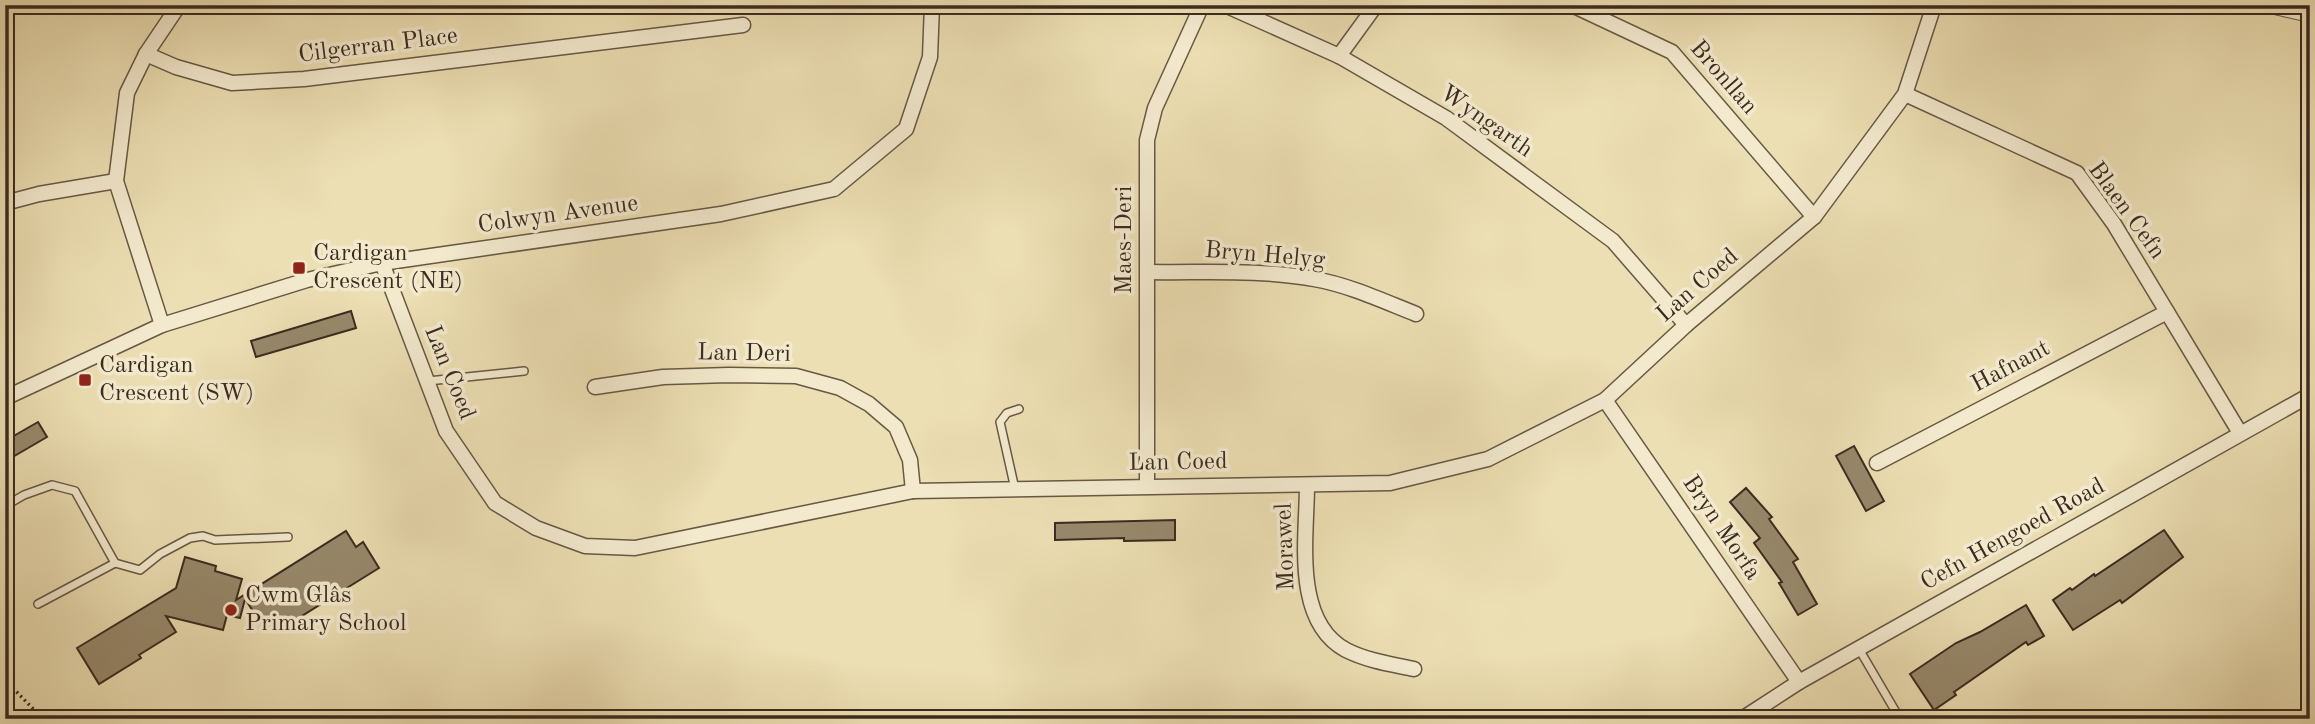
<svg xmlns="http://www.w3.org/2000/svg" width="2315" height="724" viewBox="0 0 2315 724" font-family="'Old Standard TT',serif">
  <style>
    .building { fill: #97896c; stroke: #3b2b1f; stroke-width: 2 }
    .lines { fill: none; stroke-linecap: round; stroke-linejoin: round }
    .service-casing { stroke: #675844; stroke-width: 10 }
    .minor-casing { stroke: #675844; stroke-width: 17 }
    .tertiary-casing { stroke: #675844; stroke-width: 20 }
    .path { stroke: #3b2b1f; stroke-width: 3.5; stroke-dasharray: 2 3.5; stroke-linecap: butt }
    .service { stroke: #f3eace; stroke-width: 7 }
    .minor { stroke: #f3eace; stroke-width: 14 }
    .tertiary { stroke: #f3eace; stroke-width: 18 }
    .poi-dot { fill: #8f2418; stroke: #f3eace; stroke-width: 2.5 }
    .labels { text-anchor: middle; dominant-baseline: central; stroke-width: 7; stroke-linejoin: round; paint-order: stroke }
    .street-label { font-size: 24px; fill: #3b2b1f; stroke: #f3eace }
    .poi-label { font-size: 24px; fill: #3b2b1f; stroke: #f3eace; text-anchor: start }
  </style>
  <rect width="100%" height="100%" fill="#ecdfb3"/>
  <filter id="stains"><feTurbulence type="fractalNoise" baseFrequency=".00286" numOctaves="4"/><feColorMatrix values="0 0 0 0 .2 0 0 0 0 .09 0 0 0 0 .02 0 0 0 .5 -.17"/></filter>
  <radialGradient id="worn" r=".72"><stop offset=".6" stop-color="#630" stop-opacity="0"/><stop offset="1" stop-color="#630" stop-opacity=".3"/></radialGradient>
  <g class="building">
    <path d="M351 311 356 328 256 357 251 341Z"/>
    <path d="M38 422 47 437 11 458 5 448V441Z"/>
    <path d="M1854 446 1884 501 1866 511 1836 456Z"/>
    <path d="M1746 488 1772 517 1769 519 1798 559 1793 562 1817 604 1798 615 1779 583 1782 582 1754 543 1760 538 1730 502Z"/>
    <path d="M1175 520V540L1124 541V538L1055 540V523Z"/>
    <path d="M2164 530 2183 557 2122 603 2120 600 2073 630 2053 600 2070 588 2072 590 2094 574 2095 576Z"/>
    <path d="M346 531 356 547 363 542 379 568 284 627 279 618 264 628 245 599 240 618 227 615 223 630 166 616 176 632 139 655 141 658 99 684 77 648 176 588 185 557 216 566 215 571 242 579 236 600Z"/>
    <path d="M2026 605 2044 636 2028 645 2026 642 1954 692 1956 695 1934 710 1910 674 1956 643 1980 632Z"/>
  </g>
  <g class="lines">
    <defs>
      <g id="service">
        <path d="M428 381 524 371"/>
        <path d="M1015 489 1000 422 1007 413 1019 409"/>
        <path d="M5 506 24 495 52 485 75 491 115 563 38 604"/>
        <path d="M115 563 140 570 160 554 190 538 203 536 215 540 288 537"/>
        <path d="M1859 649 1900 719"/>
      </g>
      <g id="minor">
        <path d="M1225 5 1339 56 1446 118 1613 241 1686 325"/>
        <path d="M1572 5 1672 52 1814 217"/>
        <path d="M146 54 176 67 232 83 304 79 743 25"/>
        <path d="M1339 56 1376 5"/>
        <path d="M1905 94 2077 173 2114 224 2240 433"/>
        <path d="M5 203 39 194 116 181"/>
        <path d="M382 263 446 431 495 503 536 528 585 546 635 548 913 491 1390 483 1488 459 1605 400 1686 325 1814 217 1905 94 1934 5"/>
        <path d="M1148 272C1203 273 1260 269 1314 279 1349 285 1383 301 1416 314"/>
        <path d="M162 325 116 181 127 93 146 54 179 5"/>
        <path d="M595 387 663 377 729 375 796 376 840 388 869 404 896 427 910 460 913 491"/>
        <path d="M5 398 162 325 307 280 382 263 721 214 834 189 906 129 930 57 932 5"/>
        <path d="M1605 400 1799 682"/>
        <path d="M1877 463 2167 312"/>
        <path d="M1307 485C1307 536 1292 621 1346 650 1368 661 1390 664 1414 669"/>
        <path d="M1147 486V140L1155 108 1202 5"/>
        <path d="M1742 719 1799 682 2310 395"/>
      </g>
      <path id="tertiary" d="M2275 5 2310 13"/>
    </defs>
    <use href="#service" class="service-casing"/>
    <use href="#minor" class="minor-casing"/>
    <use href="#tertiary" class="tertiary-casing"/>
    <path class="path" d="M5 680 43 719"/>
    <use href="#service" class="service"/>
    <use href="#minor" class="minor"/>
    <use href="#tertiary" class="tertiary"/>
  </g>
  <g class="poi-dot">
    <rect x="292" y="261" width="14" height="14" rx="3.5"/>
    <rect x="78" y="373" width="14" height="14" rx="3.5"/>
    <circle cx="231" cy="610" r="7"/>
  </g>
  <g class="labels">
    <g class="street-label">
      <text transform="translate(378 46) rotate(-7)">Cilgerran Place</text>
      <text transform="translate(1723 78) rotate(49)">Bronllan</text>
      <text transform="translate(1486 122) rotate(35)">Wyngarth</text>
      <text transform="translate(2126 211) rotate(54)">Blaen Cefn</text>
      <text transform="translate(558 215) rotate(-8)">Colwyn Avenue</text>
      <text transform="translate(1125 240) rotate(-90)">Maes-Deri</text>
      <text transform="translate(1265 256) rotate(5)">Bryn Helyg</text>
      <text transform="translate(1698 286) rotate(-41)">Lan Coed</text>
      <text transform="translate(744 354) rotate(1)">Lan Deri</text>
      <text transform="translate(2011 367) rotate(-28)">Hafnant</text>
      <text transform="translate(449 373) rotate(68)">Lan Coed</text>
      <text transform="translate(1178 463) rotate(-1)">Lan Coed</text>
      <text transform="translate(1721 528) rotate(56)">Bryn Morfa</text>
      <text transform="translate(2013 535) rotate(-29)">Cefn Hengoed Road</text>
      <text transform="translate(1286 547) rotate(-92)">Morawel</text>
    </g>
    <g class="poi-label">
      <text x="313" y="254">Cardigan<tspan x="313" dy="28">Crescent (NE)</tspan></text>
      <text x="99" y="366">Cardigan<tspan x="99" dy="28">Crescent (SW)</tspan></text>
      <text x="245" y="596">Cwm Glâs<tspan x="245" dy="28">Primary School</tspan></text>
    </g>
  </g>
  <rect width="2315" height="724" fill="none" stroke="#ecdfb3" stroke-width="28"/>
  <rect x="7" y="7" width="2301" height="710" fill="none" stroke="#3b2b1f" stroke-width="3.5"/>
  <rect x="14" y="14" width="2287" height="696" fill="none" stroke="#3b2b1f" stroke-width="2"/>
  <rect width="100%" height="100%" filter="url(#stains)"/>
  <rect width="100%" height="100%" fill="url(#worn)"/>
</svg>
